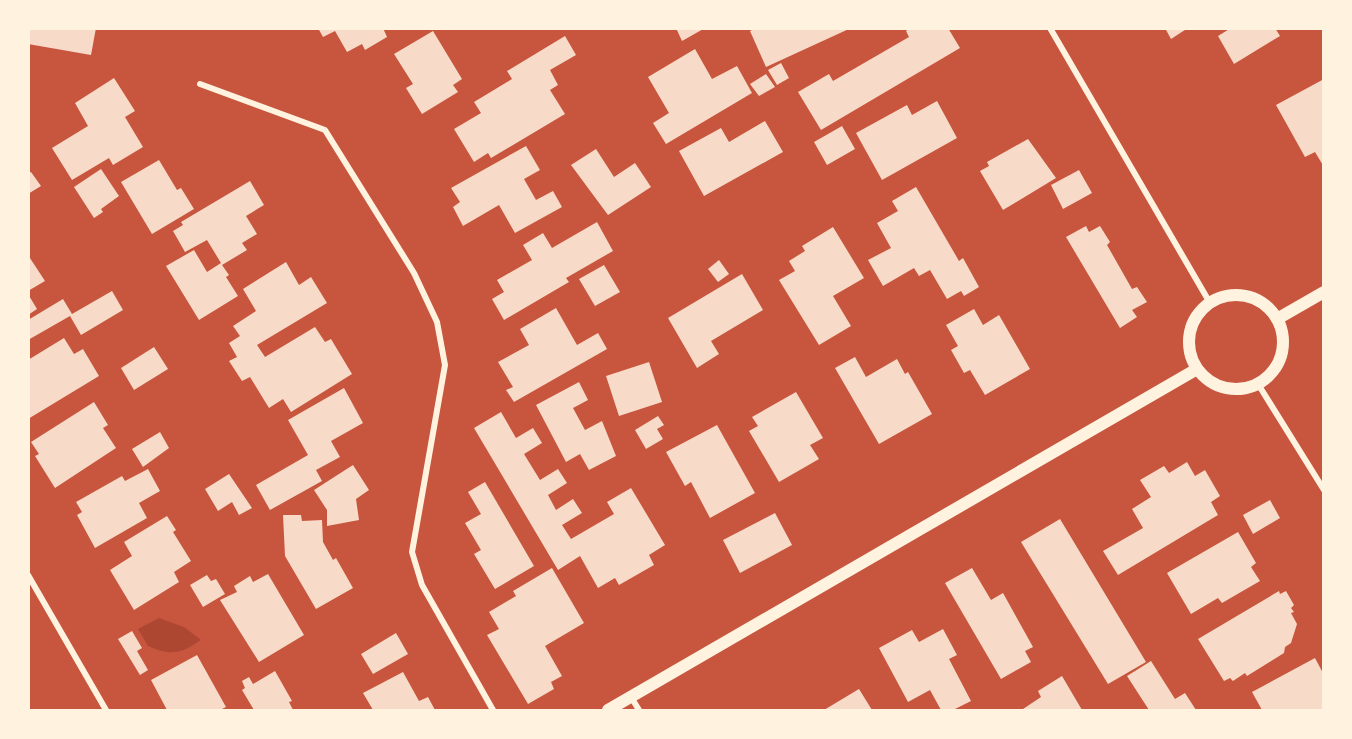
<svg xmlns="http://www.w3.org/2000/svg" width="1352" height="739" viewBox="0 0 1352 739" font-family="Arial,sans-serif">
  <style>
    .green { fill: #ae4732 }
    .building { fill: #f7dbc8 }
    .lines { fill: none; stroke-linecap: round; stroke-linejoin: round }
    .minor { stroke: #fff3e0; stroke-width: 6 }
    .secondary { stroke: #fff3e0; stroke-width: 12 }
  </style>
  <rect width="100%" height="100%" fill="#c8553d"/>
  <path class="green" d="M159 618 184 627 201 640C181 654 170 656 148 646L138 629Z"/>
  <g class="building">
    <path d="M28 28H96L91 55 28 44Z"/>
    <path d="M318 28H383L387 37 365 50 362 44 347 52 335 31 323 37Z"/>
    <path d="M676 28H705L682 41Z"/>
    <path d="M756 28H851L766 67 750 31Z"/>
    <path d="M910 28H948L960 48 821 130 798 92 829 74 833 81 909 37 906 31Z"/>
    <path d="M1165 28H1188L1171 39Z"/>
    <path d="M1231 28H1275L1280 36 1234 64 1218 36Z"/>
    <path d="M433 31 462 79 453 85 458 92 422 114 406 88 413 84 394 54Z"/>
    <path d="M565 36 576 55 550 70 558 85 550 90 565 114 491 158 488 153 474 162 454 129 481 113 474 102 512 79 507 71Z"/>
    <path d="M695 49 712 79 737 66 752 93 666 144 653 123 669 113 648 77Z"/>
    <path d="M781 63 789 78 777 85 768 70Z"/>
    <path d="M766 74 775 87 759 96 750 84Z"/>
    <path d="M114 78 135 111 125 117 143 147 113 165 109 158 72 180 52 148 88 126 75 103Z"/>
    <path d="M1324 79V167L1315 152 1305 157 1276 105Z"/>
    <path d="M937 101 957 138 882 180 856 133 907 105 912 115Z"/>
    <path d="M765 121 783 152 704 196 679 151 721 128 729 142Z"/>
    <path d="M842 126 855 149 827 165 814 142Z"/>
    <path d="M1028 139 1056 178 1003 210 980 171 989 166 987 162Z"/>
    <path d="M526 146 540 170 524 179 536 200 553 191 562 207 515 233 499 205 463 226 453 207 460 202 451 188Z"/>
    <path d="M596 149 614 177 635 163 651 187 608 215 571 165Z"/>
    <path d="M159 160 177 190 181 188 194 209 152 234 121 182Z"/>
    <path d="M101 169 119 196 101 209 103 212 94 218 74 187Z"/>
    <path d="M1079 170 1092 193 1063 209 1051 185Z"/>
    <path d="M31 172 41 186 28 194V173Z"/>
    <path d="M250 181 264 205 246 216 257 234 242 243 247 250 222 265 229 275 226 277 238 296 199 320 166 266 194 250 207 272 221 263 207 240 185 252 173 231 183 225 181 222Z"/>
    <path d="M916 187 959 261 963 258 979 287 964 296 961 291 947 299 930 270 919 276 914 268 883 286 868 260 891 248 877 223 898 211 892 201Z"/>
    <path d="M597 222 613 251 566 278 569 282 504 320 492 299 504 292 497 280 532 260 523 245 543 233 552 248Z"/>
    <path d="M1086 226 1089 232 1100 226 1110 242 1107 245 1132 289 1137 287 1147 302 1132 310 1137 317 1120 328 1066 237Z"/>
    <path d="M833 227 864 278 833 296 851 326 819 345 779 280 795 271 789 261 805 251 802 246Z"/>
    <path d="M28 255 45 281 28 291Z"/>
    <path d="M719 260 729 274 718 282 708 269Z"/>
    <path d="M286 262 299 285 311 277 327 303 257 345 265 357 315 327 325 342 331 339 352 374 291 412 283 399 269 408 250 377 242 381 229 361 237 357 229 343 240 336 233 326 256 311 243 289Z"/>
    <path d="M604 265 620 292 595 306 579 279Z"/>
    <path d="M742 274 763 310 711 341 719 354 697 368 668 318Z"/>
    <path d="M112 291 123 310 81 335 70 316 28 340V320L63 299 72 314Z"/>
    <path d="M28 294 37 309 28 315Z"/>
    <path d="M556 308 577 345 598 333 607 349 514 402 506 390 513 387 498 362 529 345 520 329Z"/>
    <path d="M974 309 983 325 999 315 1030 369 985 395 970 370 964 373 951 350 958 346 946 325Z"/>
    <path d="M64 338 74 354 83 349 99 376 28 419V360Z"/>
    <path d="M154 347 168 369 134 390 121 368Z"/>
    <path d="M855 357 866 377 897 359 905 374 908 372 932 414 879 444 835 368Z"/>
    <path d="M649 362 662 402 619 416 606 376Z"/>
    <path d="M579 382 588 400 573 408 585 430 602 421 616 456 589 470 580 454 566 462 536 405Z"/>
    <path d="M344 388 363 423 331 441 340 457 316 470 322 481 270 510 256 485 308 455 288 420Z"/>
    <path d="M796 392 823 438 810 445 819 459 779 482 749 431 758 426 752 417Z"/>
    <path d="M94 402 108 425 103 428 116 448 55 488 35 456 39 454 31 442Z"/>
    <path d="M501 412 516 438 533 428 542 443 524 454 540 480 558 469 567 483 548 495 556 510 573 499 582 513 562 525 571 539 614 514 607 502 631 488 665 545 649 555 654 565 619 585 615 578 598 588 580 556 558 570 474 428Z"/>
    <path d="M658 416 664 425 657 429 663 439 646 449 635 430Z"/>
    <path d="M717 425 755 493 710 518 691 482 685 486 666 452Z"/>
    <path d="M160 432 169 448 143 467 132 449Z"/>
    <path d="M1187 462 1195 476 1205 470 1220 496 1211 502 1218 515 1118 575 1103 551 1143 528 1132 509 1151 497 1140 480 1164 466 1169 473Z"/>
    <path d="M353 465 369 490 356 499 359 520 327 526V510L314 490Z"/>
    <path d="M148 469 160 491 139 503 147 518 95 548 77 515 82 512 76 502 122 476 125 481Z"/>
    <path d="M229 474 252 508 239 515 232 502 218 511 205 489Z"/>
    <path d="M485 482 534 566 495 589 474 554 481 550 465 523 481 514 468 492Z"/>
    <path d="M1270 500 1280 518 1253 534 1243 515Z"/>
    <path d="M775 513 792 545 740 573 723 540Z"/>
    <path d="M283 515H301L302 521 322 520 323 542 333 560 336 558 353 588 316 609 285 556Z"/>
    <path d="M167 516 176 530 173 532 191 561 174 572 179 582 134 610 110 570 132 556 124 542Z"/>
    <path d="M1060 519 1146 662 1108 684 1021 542Z"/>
    <path d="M1238 532 1256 563 1251 567 1260 581 1222 603 1218 598 1191 614 1167 573Z"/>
    <path d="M552 568 584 623 545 646 562 676 551 682 554 689 528 704 487 635 499 629 489 612 516 596 513 591Z"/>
    <path d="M972 568 991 600 1003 593 1033 647 1025 651 1031 662 1001 679 945 583Z"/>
    <path d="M268 574 304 635 259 662 220 600 237 592 234 586 250 576 253 582Z"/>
    <path d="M207 575 211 581 216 579 225 594 203 607 190 585Z"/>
    <path d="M1279 591 1280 594 1286 591 1294 605 1291 608 1294 612 1291 613 1297 624 1291 643 1285 647 1284 653 1247 676 1245 673 1233 681 1230 678 1224 681 1198 639Z"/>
    <path d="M943 629 957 655 949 659 971 701 953 710H941L930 690 908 702 879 648 912 630 919 642Z"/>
    <path d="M132 631 142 648 137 651 148 670 140 675 118 639Z"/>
    <path d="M396 633 408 654 373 674 361 654Z"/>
    <path d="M197 655 226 707 220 710H167L151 680Z"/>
    <path d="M1315 658 1324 675V710H1262L1252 692Z"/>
    <path d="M1151 661 1175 699 1185 693 1196 710H1149L1127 676Z"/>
    <path d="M275 671 292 701 289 702 293 710H254L242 690 245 688 242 681 249 677 253 684Z"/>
    <path d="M403 672 419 701 428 697 435 710H373L363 693Z"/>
    <path d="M1062 676 1082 710H1024L1023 709 1041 697 1038 691Z"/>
    <path d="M859 689 872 710H824Z"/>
  </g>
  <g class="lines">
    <g class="minor">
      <path d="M1050 28 1210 303"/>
      <path d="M200 84 325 130 414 273 437 322 445 365 412 552 422 585 493 710"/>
      <path d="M1258 384 1324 490"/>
      <path d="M28 575 106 710"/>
      <path d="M631 697 639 710"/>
    </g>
    <g class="secondary">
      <circle cx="1236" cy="342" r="47"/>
      <path d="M1277 319 1324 292"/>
      <path d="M608 710 1197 369"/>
    </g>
  </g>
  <rect width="1352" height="739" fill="none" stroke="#fff3e0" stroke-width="60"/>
</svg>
